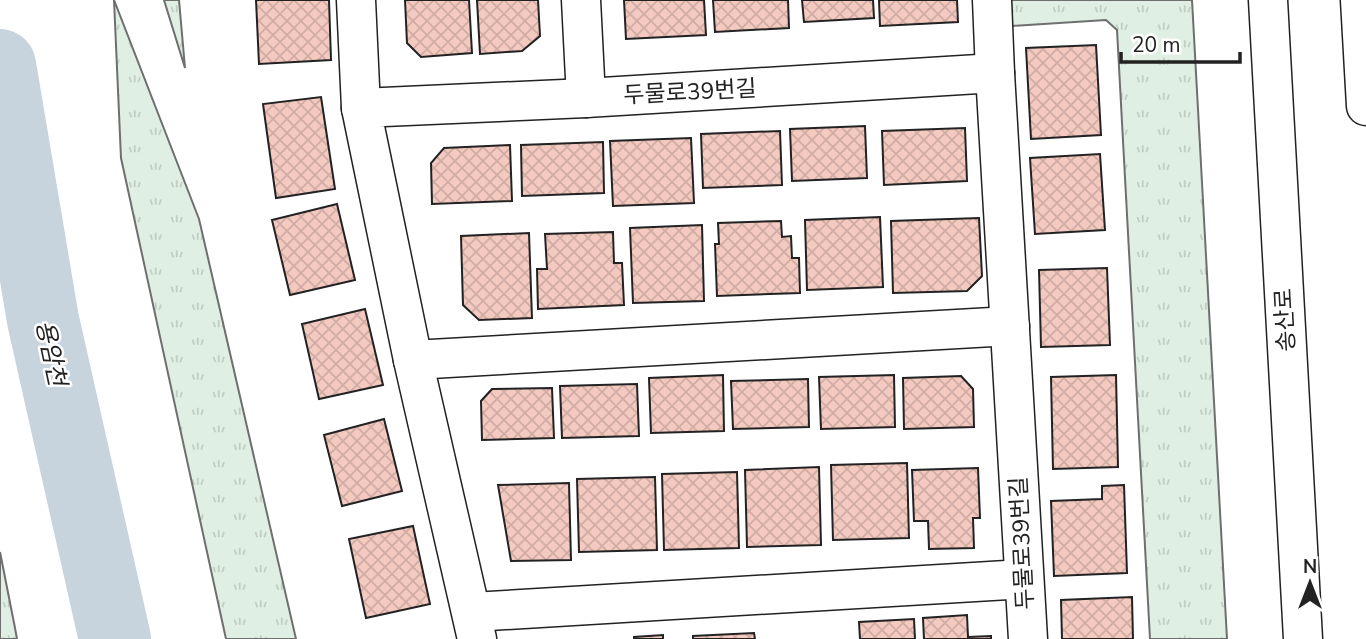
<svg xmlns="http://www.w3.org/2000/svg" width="1366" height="639" viewBox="0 0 1366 639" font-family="'Nunito Sans','Noto Sans KR',sans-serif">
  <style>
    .grass { fill: url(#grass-tufts); stroke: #6f6f6f; stroke-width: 2 }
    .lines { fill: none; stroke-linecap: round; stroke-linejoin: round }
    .river { stroke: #c7d3dd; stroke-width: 72 }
    .building { fill: url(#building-cross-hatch); stroke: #222; stroke-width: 2 }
    .minor-casing { stroke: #222; stroke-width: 41 }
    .minor { stroke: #fff; stroke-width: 38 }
    .labels { text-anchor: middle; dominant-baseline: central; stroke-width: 5; stroke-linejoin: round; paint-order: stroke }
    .street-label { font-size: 23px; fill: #222; stroke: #fff }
    .water-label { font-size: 24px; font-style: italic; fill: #222; stroke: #fff }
  </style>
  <defs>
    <pattern id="grass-tufts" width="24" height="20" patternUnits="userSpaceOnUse" patternTransform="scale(1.75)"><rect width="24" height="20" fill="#e0efe3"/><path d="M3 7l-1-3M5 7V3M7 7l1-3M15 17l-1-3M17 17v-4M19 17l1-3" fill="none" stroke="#c0cdc2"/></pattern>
    <pattern id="building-cross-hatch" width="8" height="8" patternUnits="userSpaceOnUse" patternTransform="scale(1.75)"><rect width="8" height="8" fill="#f3c9c0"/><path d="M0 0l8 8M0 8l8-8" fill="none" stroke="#d0aca5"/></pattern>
  </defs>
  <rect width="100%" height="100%" fill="#fff"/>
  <g class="grass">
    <path d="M114 0 199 219 296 639H226L121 158Z"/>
    <path d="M164 0H179L185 68Z"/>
    <path d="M1011 0H1192L1227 639H1150L1117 30 1106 20 1012 26Z"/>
    <path d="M0 552 15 628 17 639H0Z"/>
  </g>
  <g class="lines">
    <path class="river" d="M0 65 43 320 115 639"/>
  </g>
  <g class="building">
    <path d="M256 0H329L331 60 259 64Z"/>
    <path d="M405 0H469L472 53 421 57 407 43Z"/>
    <path d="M477 0H538L540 36 522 51 480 54Z"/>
    <path d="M624 0H704L706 35 626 39Z"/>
    <path d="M713 0H788L789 28 715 32Z"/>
    <path d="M802 0H873L874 18 804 22Z"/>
    <path d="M879 0H957L958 22 880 26Z"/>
    <path d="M1096 45 1101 135 1031 139 1026 48Z"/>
    <path d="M321 97 335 189 276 198 263 104Z"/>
    <path d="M865 126 867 178 792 181 790 129Z"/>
    <path d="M965 128 967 181 884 185 882 131Z"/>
    <path d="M780 131 782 185 703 188 701 134Z"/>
    <path d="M691 138 694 203 613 206 610 141Z"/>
    <path d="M603 142 604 193 522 196 521 145Z"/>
    <path d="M510 145 512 201 432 204 431 163 444 148Z"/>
    <path d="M1100 154 1105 230 1035 234 1030 158Z"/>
    <path d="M337 204 355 280 290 295 272 220Z"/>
    <path d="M880 217 883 287 807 290 805 220Z"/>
    <path d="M979 218 982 276 967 291 893 293 891 221Z"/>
    <path d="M781 221 782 237 791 236 792 258H799L800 293 717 296 715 244H719L718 223Z"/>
    <path d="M702 225 704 301 633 303 630 228Z"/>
    <path d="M613 232 614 263H622L624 305 538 309 537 269H547L545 234Z"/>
    <path d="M529 233 532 318 479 320 463 305 461 236Z"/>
    <path d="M1107 268 1110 345 1041 347 1039 270Z"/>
    <path d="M365 309 383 385 319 399 302 324Z"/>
    <path d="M723 375 724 431 651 433 649 378Z"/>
    <path d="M894 375 895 427 821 429 819 377Z"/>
    <path d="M1116 375 1118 467 1053 469 1051 377Z"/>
    <path d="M961 376 973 389 974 427 904 429 903 378Z"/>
    <path d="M808 379 809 427 733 429 731 381Z"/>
    <path d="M637 384 639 436 562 438 560 386Z"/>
    <path d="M552 388 554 438 482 440 481 401 492 389Z"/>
    <path d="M384 419 402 491 342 506 324 435Z"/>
    <path d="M907 463 909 538 833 540 831 465Z"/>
    <path d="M819 467 821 545 747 547 745 470Z"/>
    <path d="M978 468 980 518H973L974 548 929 549 928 521H914L912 470Z"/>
    <path d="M737 472 739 548 664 550 662 474Z"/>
    <path d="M655 477 657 550 579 552 577 479Z"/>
    <path d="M569 483 571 560 511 561 498 485Z"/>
    <path d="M1124 485 1127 573 1054 576 1051 501 1102 499V486Z"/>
    <path d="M413 526 430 604 366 618 349 539Z"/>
    <path d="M1132 597 1133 639H1062L1061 600Z"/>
    <path d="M967 615 968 637 991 636V639H924L923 618Z"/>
    <path d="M914 619 915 639H860L859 622Z"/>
    <path d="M754 633 755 639H693V636Z"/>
    <path d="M663 635V639H634V637Z"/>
  </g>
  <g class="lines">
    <defs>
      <g id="minor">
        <path d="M356 0 361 108"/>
        <path d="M581 0 586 98"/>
        <path d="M992 0 995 73"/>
        <path d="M1268 0 1303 639"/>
        <path d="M1360 0 1366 106"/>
        <path d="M413 360 1010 326"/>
        <path d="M472 612 1024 579"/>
        <path d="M477 639 413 360 361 108 586 98 995 73 1028 639"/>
      </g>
    </defs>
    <use href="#minor" class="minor-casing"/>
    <use href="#minor" class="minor"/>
  </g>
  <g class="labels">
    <g class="street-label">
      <text transform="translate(690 92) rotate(-3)">두물로39번길</text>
      <text transform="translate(1285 320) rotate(-93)">송산로</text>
      <text transform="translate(1022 543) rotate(-93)">두물로39번길</text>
    </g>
    <g class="water-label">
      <text transform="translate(51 353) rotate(78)">용암천</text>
    </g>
  </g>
  <g transform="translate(1310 583)" stroke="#ffffff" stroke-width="5" paint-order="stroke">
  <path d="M0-5L12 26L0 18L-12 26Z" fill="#222222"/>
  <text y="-10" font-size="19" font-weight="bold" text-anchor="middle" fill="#222222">N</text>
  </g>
  <path d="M1121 52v10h119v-10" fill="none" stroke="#222222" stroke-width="3.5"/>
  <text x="1132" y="52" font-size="21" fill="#222222" stroke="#ffffff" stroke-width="5" paint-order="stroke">20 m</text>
</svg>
